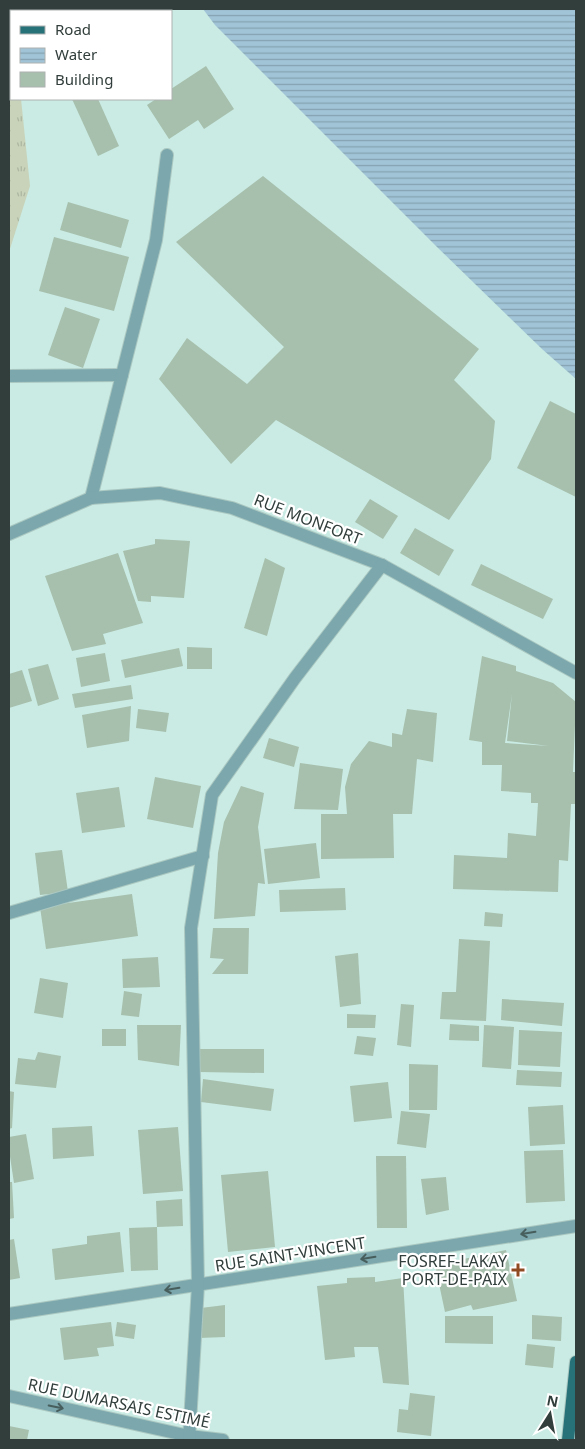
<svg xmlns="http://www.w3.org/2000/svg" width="585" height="1449" viewBox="0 0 585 1449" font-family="'Noto Sans',sans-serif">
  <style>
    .grass { fill: url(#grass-tufts) }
    .water { fill: url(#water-rules) }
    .building { fill: #a7bfad; fill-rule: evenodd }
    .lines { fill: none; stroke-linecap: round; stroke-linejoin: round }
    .minor-casing { stroke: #abc8c1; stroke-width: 14 }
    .major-casing { stroke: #abc8c1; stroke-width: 14 }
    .minor { stroke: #7ba7ad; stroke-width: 12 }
    .major { stroke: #277179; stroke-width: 12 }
    .oneway { stroke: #475e5d }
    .poi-dot { fill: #914b24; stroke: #fff; stroke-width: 2 }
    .labels { text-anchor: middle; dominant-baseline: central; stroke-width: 4.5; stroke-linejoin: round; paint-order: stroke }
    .street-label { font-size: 16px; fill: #313e3b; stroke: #fff }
    .poi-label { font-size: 16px; fill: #313e3b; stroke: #fff; text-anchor: end }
  </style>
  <defs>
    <pattern id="grass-tufts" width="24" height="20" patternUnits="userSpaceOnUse" patternTransform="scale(1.25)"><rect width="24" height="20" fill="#c8d3ba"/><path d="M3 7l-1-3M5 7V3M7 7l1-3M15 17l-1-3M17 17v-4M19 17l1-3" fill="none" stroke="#acb6a1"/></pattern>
    <pattern id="water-rules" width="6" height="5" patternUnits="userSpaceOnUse" patternTransform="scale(1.25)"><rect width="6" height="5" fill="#a1c4d7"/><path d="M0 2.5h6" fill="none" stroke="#84a1b0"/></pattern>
  </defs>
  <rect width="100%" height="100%" fill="#c9ebe3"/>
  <path class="grass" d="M9 9H11V99H21L30 186 9 252Z"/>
  <path class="water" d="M203 9H576V379L542 349 436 246 215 25Z"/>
  <g class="building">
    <path d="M206 66 234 109 204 129 198 120 169 139 147 105 156 99H171V89Z"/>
    <path d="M72 99H98L119 146 98 156Z"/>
    <path d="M263 176 479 349 454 380 495 421 491 459 449 520 276 420 231 464 159 379 187 338 247 384 284 347 176 242Z"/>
    <path d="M68 202 129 220 121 248 60 230Z"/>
    <path d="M54 237 129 257 114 311 39 291Z"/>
    <path d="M65 307 100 319 83 368 48 355Z"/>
    <path d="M550 401 576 414V497L517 468Z"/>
    <path d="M370 499 398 516 383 539 355 522Z"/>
    <path d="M415 528 454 550 439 576 400 553Z"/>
    <path d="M155 539 190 541 184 598 151 596V602L138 601 123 551 155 544Z"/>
    <path d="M118 553 143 623 103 634 106 644 72 651 45 576Z"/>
    <path d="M265 558 285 568 267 636 244 628Z"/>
    <path d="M481 564 553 599 543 619 471 585Z"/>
    <path d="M187 647 212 648V669H187Z"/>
    <path d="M179 648 183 666 125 678 121 660Z"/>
    <path d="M105 653 110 681 81 687 76 658Z"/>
    <path d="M482 656 516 666V671L553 683 576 702 573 772H576V804H571L568 861 559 860 558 892 453 889 454 855 507 858 508 833 536 836 538 803H531V793L501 791 502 765H482V742L469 740ZM512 694 507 741 549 746 505 743Z"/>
    <path d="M48 664 59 699 38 706 28 669Z"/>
    <path d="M22 670 32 701 9 708V674Z"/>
    <path d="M131 685 133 699 75 708 72 694Z"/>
    <path d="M131 706 129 741 87 748 82 715Z"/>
    <path d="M138 709 169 713 166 732 136 728Z"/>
    <path d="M407 709 437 713 433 762 417 759 412 814H393L394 858 321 859V814H347L345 787 351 764 369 741 392 747V733L402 735Z"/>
    <path d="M269 738 299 747 294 767 263 758Z"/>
    <path d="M300 763 343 769 338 810 294 809Z"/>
    <path d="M155 777 201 786 193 828 147 819Z"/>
    <path d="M241 786 264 793 258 827 265 884 258 883 255 916 214 919 218 853 224 822Z"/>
    <path d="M119 787 125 827 82 833 76 793Z"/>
    <path d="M316 843 320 878 268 884 264 849Z"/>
    <path d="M62 850 68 892 40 895 35 853Z"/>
    <path d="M345 888 346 910 280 912 279 890Z"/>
    <path d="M132 894 138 936 46 949 40 907Z"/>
    <path d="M485 912 503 914 502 927 484 926Z"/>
    <path d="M213 928H249L248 974H212L224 959 210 958Z"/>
    <path d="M459 939 490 941 486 1021 440 1019 442 992H456Z"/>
    <path d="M358 953 361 1004 340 1007 335 956Z"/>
    <path d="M158 957 160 987 123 988 122 959Z"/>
    <path d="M40 978 68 983 63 1018 34 1013Z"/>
    <path d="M124 991 142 994 139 1017 121 1015Z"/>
    <path d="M502 999 564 1003 562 1026 501 1020Z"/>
    <path d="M401 1004 414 1005 411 1047 397 1045Z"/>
    <path d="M347 1014 376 1015 375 1028H347Z"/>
    <path d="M450 1024 479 1026V1041L449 1040Z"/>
    <path d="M137 1025H181L179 1066 138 1060Z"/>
    <path d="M484 1025 514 1027 511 1069 482 1067Z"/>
    <rect x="102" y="1029" width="24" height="17"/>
    <path d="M519 1030 562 1032 560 1067 518 1065Z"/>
    <path d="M357 1036 376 1038 373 1056 354 1054Z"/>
    <path d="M200 1049H264V1073L200 1072Z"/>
    <path d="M38 1052 61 1056 56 1088 15 1084 18 1058 35 1060Z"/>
    <path d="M409 1064 438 1065 437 1110H409Z"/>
    <path d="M517 1070 562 1072 561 1087 516 1085Z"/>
    <path d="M203 1079 274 1089 271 1111 201 1102Z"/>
    <path d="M388 1082 392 1118 354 1122 350 1086Z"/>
    <path d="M9 1091 14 1092 12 1128 9 1129Z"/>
    <path d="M563 1105 565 1144 530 1146 528 1107Z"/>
    <path d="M401 1111 430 1114 426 1148 397 1144Z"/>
    <path d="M92 1126 94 1156 53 1159 52 1128Z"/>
    <path d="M178 1127 183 1191 143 1194 138 1130Z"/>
    <path d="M26 1134 34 1179 14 1183 9 1150V1137Z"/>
    <path d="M563 1150 565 1201 526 1203 524 1151Z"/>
    <path d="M376 1156H406L407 1228H377Z"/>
    <path d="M268 1171 275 1247 228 1252 221 1175Z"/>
    <path d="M446 1177 449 1210 426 1215 421 1179Z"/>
    <path d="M9 1182H12L14 1218 9 1219Z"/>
    <path d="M182 1199 183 1226 157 1227 156 1201Z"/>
    <path d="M157 1227 158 1270 131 1271 129 1228Z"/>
    <path d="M120 1232 124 1272 55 1280 52 1249 87 1244V1236Z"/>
    <path d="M14 1239 20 1278 9 1280V1240Z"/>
    <path d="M506 1250 517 1301 473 1310 471 1305 445 1312 435 1265Z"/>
    <path d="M375 1277V1282L403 1278 409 1385 383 1383 378 1347H354L355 1357 325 1360 317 1286 347 1283V1278Z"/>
    <path d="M225 1305V1337L199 1338 201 1308Z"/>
    <path d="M532 1315 562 1317 561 1341 532 1339Z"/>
    <path d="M445 1316H493V1344L445 1343Z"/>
    <path d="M111 1322 114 1346 97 1348 99 1356 64 1360 60 1328Z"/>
    <path d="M117 1322 136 1325 134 1339 115 1336Z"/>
    <path d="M527 1344 555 1347 553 1368 525 1365Z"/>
    <path d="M410 1393 435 1396 431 1436 397 1432 399 1409 408 1410Z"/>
    <path d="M9 1426 29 1430 27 1440H9Z"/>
  </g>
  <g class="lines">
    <defs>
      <g id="minor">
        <path d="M9 376 122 375"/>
        <path d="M91 498 156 240 167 155"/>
        <path d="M9 534 91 498 160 493 232 508 382 565 576 673"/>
        <path d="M9 913 203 856"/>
        <path d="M9 1314 576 1226"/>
        <path d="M9 1396 189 1436 223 1440"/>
        <path d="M189 1440 198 1285 191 928 212 795 295 678 382 565"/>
      </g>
      <path id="major" d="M568 1440 576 1362"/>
    </defs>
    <use href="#minor" class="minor-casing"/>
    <use href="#major" class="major-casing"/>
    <use href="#minor" class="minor"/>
    <use href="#major" class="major"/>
  </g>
  <defs><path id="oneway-shaft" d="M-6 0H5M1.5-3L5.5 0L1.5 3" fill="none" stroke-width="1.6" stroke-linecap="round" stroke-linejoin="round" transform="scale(1.25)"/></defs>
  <g class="oneway">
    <use href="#oneway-shaft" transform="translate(528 1233) rotate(171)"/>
    <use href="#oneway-shaft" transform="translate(368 1258) rotate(171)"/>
    <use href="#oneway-shaft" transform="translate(172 1289) rotate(171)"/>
    <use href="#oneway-shaft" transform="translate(56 1407) rotate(12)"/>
  </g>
  <path class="poi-dot" d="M515.5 1262.5h5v5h5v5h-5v5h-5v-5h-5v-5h5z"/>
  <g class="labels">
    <g class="street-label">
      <text transform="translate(308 519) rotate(21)">RUE MONFORT</text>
      <text transform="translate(290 1254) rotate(-9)">RUE SAINT-VINCENT</text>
      <text transform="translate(119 1403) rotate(12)">RUE DUMARSAIS ESTIMÉ</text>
    </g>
    <g class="poi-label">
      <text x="507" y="1261">FOSREF-LAKAY<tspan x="507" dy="18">PORT-DE-PAIX</tspan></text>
    </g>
  </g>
  <rect width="585" height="1449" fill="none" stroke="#313e3b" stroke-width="20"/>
  <rect x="10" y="10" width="162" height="90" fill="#ffffff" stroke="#adb2b1"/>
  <rect x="20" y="26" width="25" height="8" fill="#277179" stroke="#adb2b1"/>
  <text x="55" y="35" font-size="15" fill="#313e3b">Road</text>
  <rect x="20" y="48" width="25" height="15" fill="url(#water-rules)" stroke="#adb2b1"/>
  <text x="55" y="60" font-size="15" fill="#313e3b">Water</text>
  <rect x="20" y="72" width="25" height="15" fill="#a7bfad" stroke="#adb2b1"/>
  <text x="55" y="85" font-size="15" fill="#313e3b">Building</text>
  <g transform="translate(550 1414) rotate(11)" stroke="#ffffff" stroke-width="4" paint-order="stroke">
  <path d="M0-4L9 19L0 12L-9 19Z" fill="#313e3b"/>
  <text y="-8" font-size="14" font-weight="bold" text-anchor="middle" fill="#313e3b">N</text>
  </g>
</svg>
